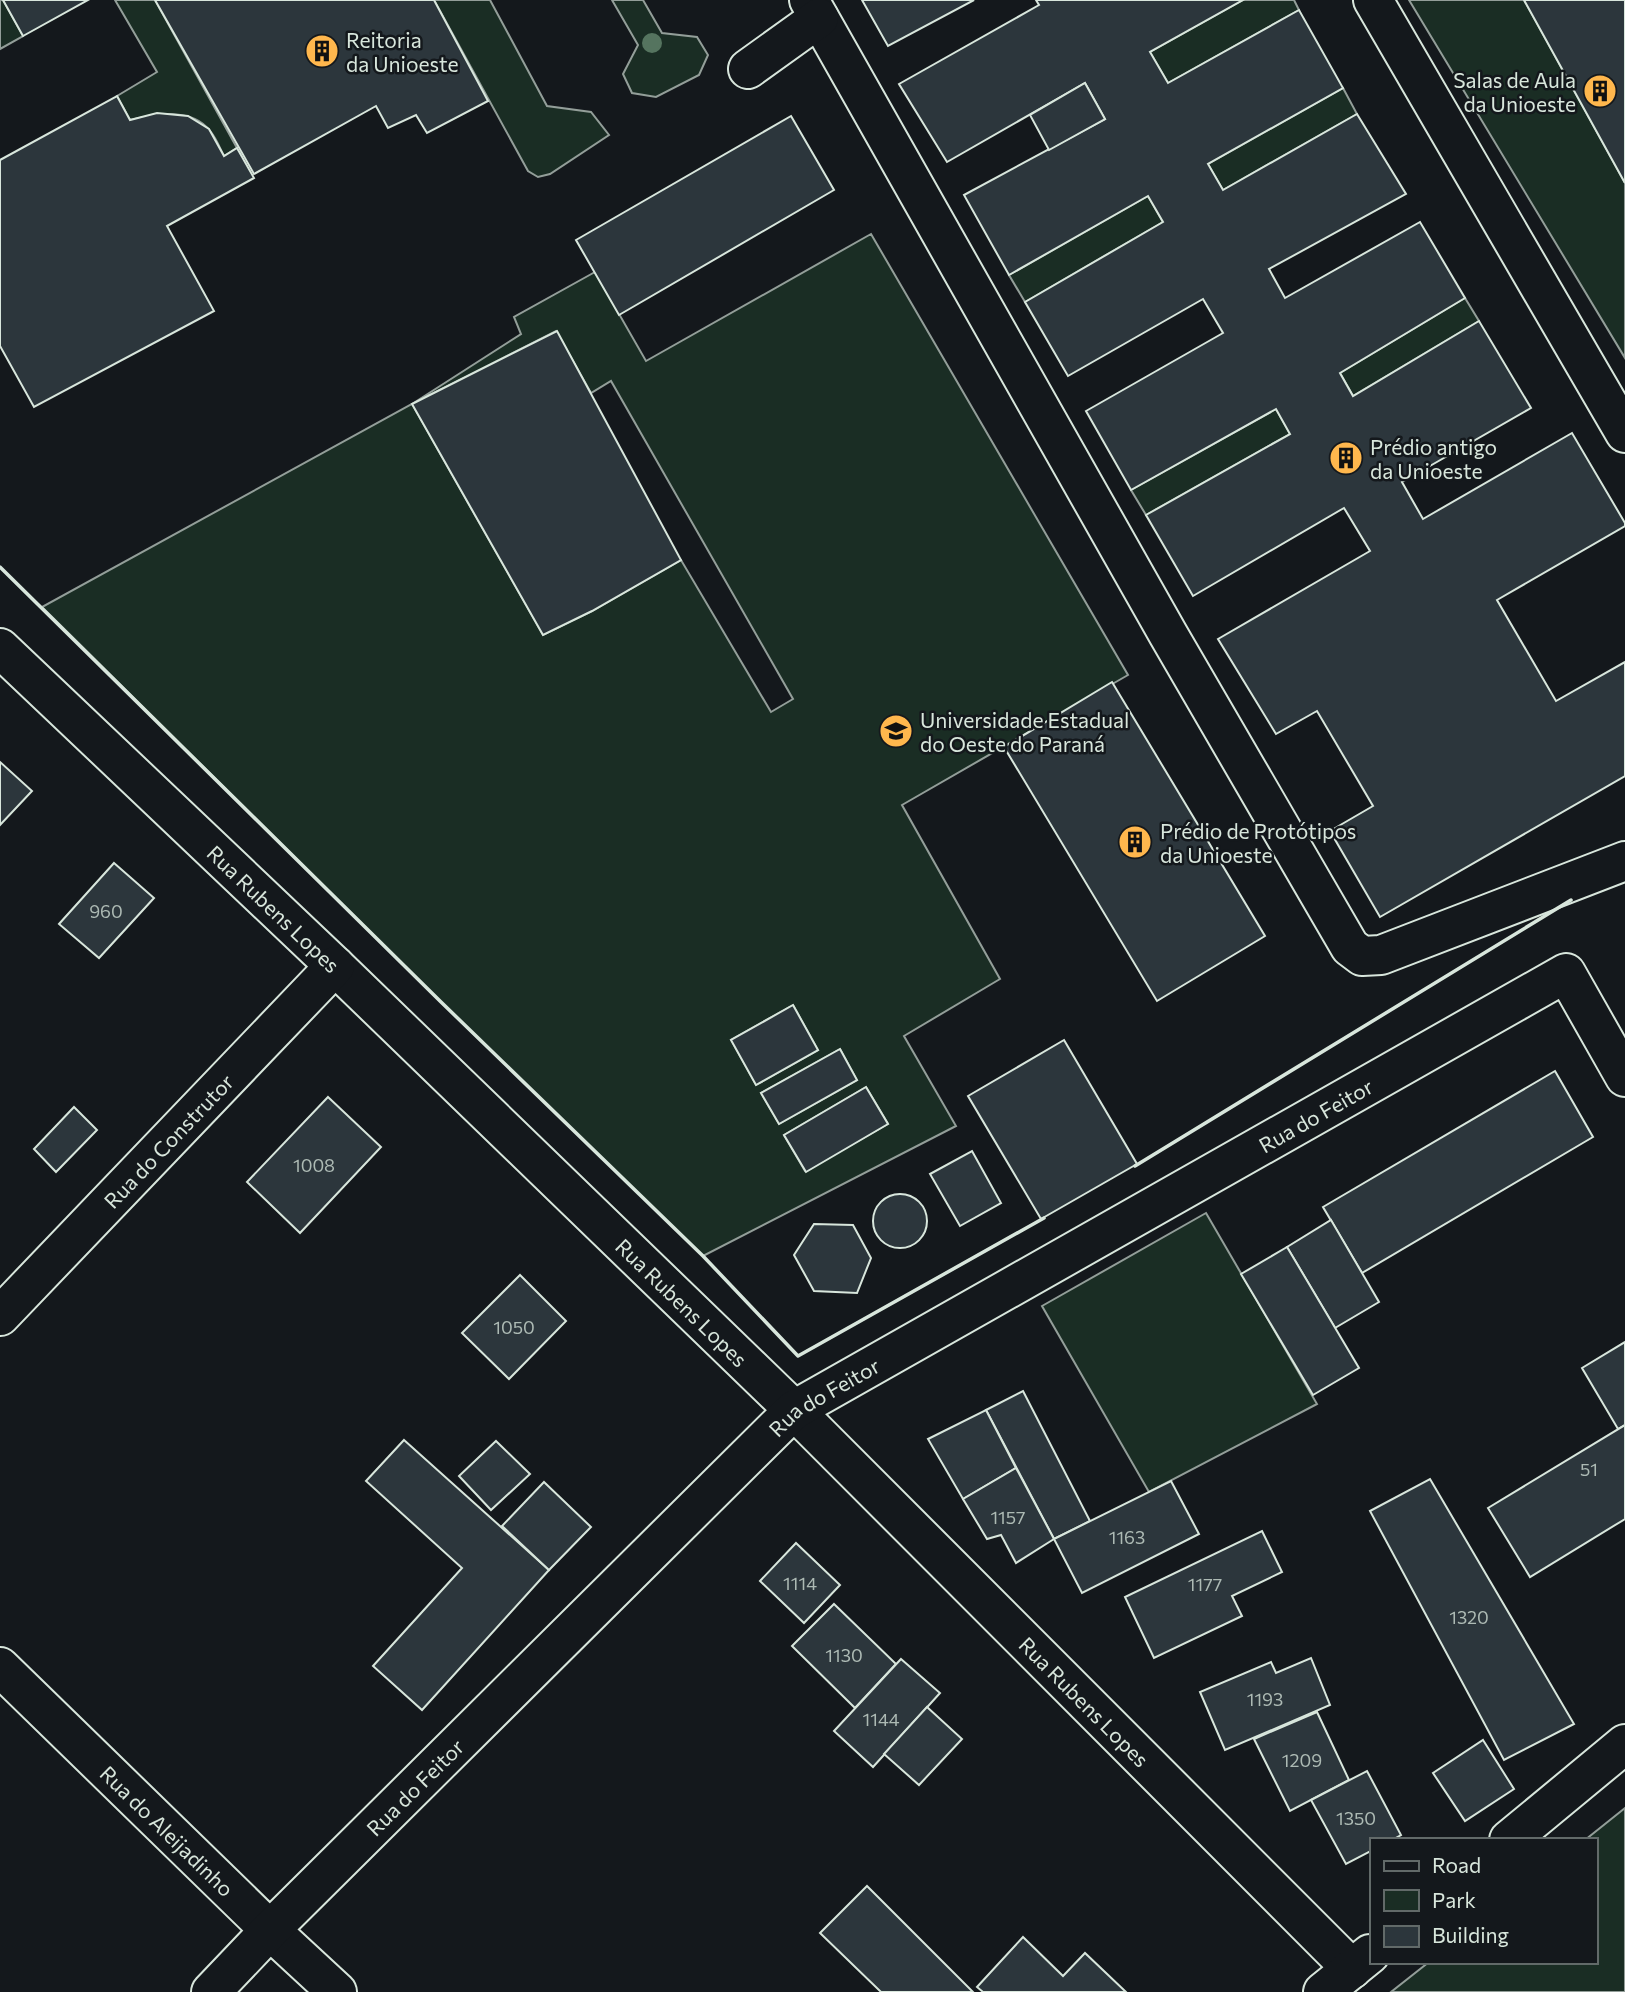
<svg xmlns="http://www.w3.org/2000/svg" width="1625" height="1992" viewBox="0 0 1625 1992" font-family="Commissioner,sans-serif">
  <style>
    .green { fill: #1a2d24; stroke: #939e99; stroke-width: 2; fill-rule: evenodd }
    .building { fill: #2c363c; stroke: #d8e6dc; stroke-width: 2 }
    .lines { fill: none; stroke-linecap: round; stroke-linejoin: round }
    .minor-casing { stroke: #d8e6dc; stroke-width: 42 }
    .minor { stroke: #14181c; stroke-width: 38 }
    .wall { stroke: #d8e6dc; stroke-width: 3.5 }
    .tree { fill: #55745f }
    .labels { text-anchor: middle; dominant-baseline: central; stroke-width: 5; stroke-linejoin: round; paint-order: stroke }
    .number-label { font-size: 18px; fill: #adbab4 }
    .poi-label { font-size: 21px; fill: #d8e6dc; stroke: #14181c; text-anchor: start }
    .street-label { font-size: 21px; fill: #d8e6dc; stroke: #14181c }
  </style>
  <rect width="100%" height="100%" fill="#14181c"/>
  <g class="green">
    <path d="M0 0H3L23 36 0 49Z"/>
    <path d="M115 0H155L237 148 224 156C220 148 216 138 210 131 192 107 155 114 130 120L117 96 157 72Z"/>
    <path d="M434 0H490L547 106 591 112 609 135 550 174 538 177 528 171Z"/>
    <path d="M612 0H643L662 33 697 37 708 55 699 75 656 97 632 93 623 74 638 45Z"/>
    <path d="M1243 0H1294L1299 10 1168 83 1150 52Z"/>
    <path d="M1409 0H1524L1625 183V358Z"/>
    <path d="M1343 88 1357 114 1223 190 1208 164Z"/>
    <path d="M1148 196 1163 222 1025 302 1009 275Z"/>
    <path d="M871 234 1128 675 902 805 1000 979 904 1036 956 1126 703 1256 441 1002 42 607 412 404 521 334 514 317 595 272 646 361ZM556 331 591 393 611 381 793 699 771 712 681 560 592 611 543 635 412 404ZM793 1005 818 1050 756 1085 731 1040ZM840 1049 857 1080 779 1124 761 1093ZM866 1087 888 1124 805 1171 784 1135Z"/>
    <path d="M1465 298 1479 321 1353 396 1340 373Z"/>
    <path d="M1276 409 1290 434 1146 515 1131 490Z"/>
    <path d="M1206 1213 1317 1404 1149 1492 1042 1306Z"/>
    <path d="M1625 1808V1992H1391L1429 1962H1595V1840H1585Z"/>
  </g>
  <g class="building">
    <path d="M3 0H88L23 36Z"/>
    <path d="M155 0H434L488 101 427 133 416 115 388 128 376 106 254 174Z"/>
    <path d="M862 0H974L888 46Z"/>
    <path d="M1036 0H1243L1150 52 1168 83 1299 10 1343 88 1208 164 1223 190 1357 114 1406 194 1269 269 1285 298 1420 222 1465 298 1340 373 1353 396 1479 321 1531 408 1402 482 1423 519 1572 433 1625 523V526L1497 600 1556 701 1625 662V776L1380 917 1330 831 1373 806 1317 711 1276 734 1218 639 1370 551 1344 508 1193 596 1146 515 1290 434 1276 409 1131 490 1086 411 1223 333 1203 299 1068 376 1025 302 1163 222 1148 196 1009 275 964 195 1105 119 1085 83 947 162 899 84 1039 5Z"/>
    <path d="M1524 0H1625V183Z"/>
    <path d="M1085 83 1105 119 1049 150 1030 115Z"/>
    <path d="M117 96 130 120 157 113 188 116 209 129 224 156 237 148 254 178 167 226 214 311 34 407 0 346V160Z"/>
    <path d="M791 116 834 190 619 315 576 240Z"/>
    <path d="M557 331 681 560 592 611 543 635 412 404Z"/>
    <path d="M1112 682 1265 936 1157 1001 1004 747Z"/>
    <path d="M0 762 32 791 0 825Z"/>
    <path d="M114 863 154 898 99 958 59 924Z"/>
    <path d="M793 1005 818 1050 756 1085 731 1040Z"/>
    <path d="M1064 1040 1137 1164 1041 1219 968 1096Z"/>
    <path d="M840 1049 857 1080 779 1124 761 1093Z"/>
    <path d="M1555 1071 1593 1137 1362 1273 1323 1207Z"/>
    <path d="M866 1087 888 1124 806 1172 784 1135Z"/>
    <path d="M328 1097 381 1147 300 1233 247 1182Z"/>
    <path d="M74 1107 97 1130 56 1172 34 1149Z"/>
    <path d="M972 1151 1001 1203 960 1226 930 1174Z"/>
    <circle cx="900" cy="1221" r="27"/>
    <path d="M1331 1220 1379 1302 1335 1328 1287 1247Z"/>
    <path d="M814 1224 853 1225 871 1258 857 1293 814 1291 794 1255Z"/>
    <path d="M1287 1247 1359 1368 1313 1395 1241 1274Z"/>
    <path d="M520 1275 566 1321 509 1379 462 1333Z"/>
    <path d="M1625 1342V1425L1618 1429 1582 1368Z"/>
    <path d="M1023 1391 1090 1521 1054 1539 986 1410Z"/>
    <path d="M986 1410 1016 1468 963 1499 928 1439Z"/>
    <path d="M1625 1425V1519L1530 1577 1488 1508Z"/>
    <path d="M404 1440 549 1570 422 1710 373 1666 462 1568 366 1481Z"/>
    <path d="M496 1441 530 1474 491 1510 459 1476Z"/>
    <path d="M1016 1468 1054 1539 1016 1563 1001 1535 987 1539 963 1499Z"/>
    <path d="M1430 1479 1574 1724 1504 1760 1370 1511Z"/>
    <path d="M1171 1481 1199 1534 1082 1593 1054 1539Z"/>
    <path d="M544 1482 591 1527 549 1570 502 1526Z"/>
    <path d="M1262 1531 1282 1572 1232 1596 1242 1616 1154 1658 1125 1597Z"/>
    <path d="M796 1543 840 1585 804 1623 760 1581Z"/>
    <path d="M834 1604 896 1664 855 1708 792 1646Z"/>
    <path d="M1311 1658 1330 1705 1225 1750 1200 1692 1271 1662 1276 1673Z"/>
    <path d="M901 1659 940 1693 873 1767 834 1731Z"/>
    <path d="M927 1707 962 1739 919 1785 884 1754Z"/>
    <path d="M1317 1712 1349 1780 1290 1811 1254 1739Z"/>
    <path d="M1483 1740 1514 1789 1465 1821 1433 1773Z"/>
    <path d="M1367 1771 1401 1835 1392 1840H1371V1851L1346 1864 1311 1800Z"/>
    <path d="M867 1886 973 1992H881L820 1933Z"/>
    <path d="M1023 1937 1063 1976 1085 1953 1126 1992H983L977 1987Z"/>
  </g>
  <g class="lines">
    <defs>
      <g id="minor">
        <path d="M809 0 1168 634 1350 947 1362 956 1381 955 1625 861"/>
        <path d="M1373 0 1625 433"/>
        <path d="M748 69 819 18"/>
        <path id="s1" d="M0 648 335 966 794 1410 1352 1969"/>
        <path id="s2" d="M0 1316 335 966"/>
        <path id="s3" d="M0 1667 270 1930 337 1992"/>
        <path d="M1509 1840 1625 1744"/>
        <path id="s4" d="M211 1992 270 1930 794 1410 1566 973 1625 1077"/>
        <path d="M1323 1992 1370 1954"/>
      </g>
    </defs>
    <use href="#minor" class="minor-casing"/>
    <use href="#minor" class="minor"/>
    <g class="wall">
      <path d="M0 567 441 1002 703 1256 798 1356 1044 1218"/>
      <path d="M1135 1166 1571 900"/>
    </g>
  </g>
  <circle class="tree" cx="652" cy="43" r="10"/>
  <defs>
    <symbol id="building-disc" viewBox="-11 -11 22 22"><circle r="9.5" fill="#ffb74d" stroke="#14181c"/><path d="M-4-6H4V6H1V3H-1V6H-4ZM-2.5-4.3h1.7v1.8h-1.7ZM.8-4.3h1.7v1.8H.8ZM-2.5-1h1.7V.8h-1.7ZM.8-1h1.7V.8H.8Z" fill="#111"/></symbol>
    <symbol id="university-disc" viewBox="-11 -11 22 22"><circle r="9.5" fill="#ffb74d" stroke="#14181c"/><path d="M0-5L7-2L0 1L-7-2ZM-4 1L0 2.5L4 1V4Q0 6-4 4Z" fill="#111"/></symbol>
  </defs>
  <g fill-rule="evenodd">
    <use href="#building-disc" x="303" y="32" width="38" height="38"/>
    <use href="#building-disc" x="1581" y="72" width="38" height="38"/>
    <use href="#building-disc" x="1327" y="439" width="38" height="38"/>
    <use href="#university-disc" x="877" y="712" width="38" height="38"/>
    <use href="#building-disc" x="1116" y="823" width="38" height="38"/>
  </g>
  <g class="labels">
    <g class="number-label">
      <text x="106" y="911">960</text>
      <text x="314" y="1165">1008</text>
      <text x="514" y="1327">1050</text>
      <text x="1589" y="1469">51</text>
      <text x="1008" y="1517">1157</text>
      <text x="1127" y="1537">1163</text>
      <text x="800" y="1583">1114</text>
      <text x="1205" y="1584">1177</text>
      <text x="1469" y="1617">1320</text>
      <text x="844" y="1655">1130</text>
      <text x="1265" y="1699">1193</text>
      <text x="881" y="1719">1144</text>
      <text x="1302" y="1760">1209</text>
      <text x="1356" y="1818">1350</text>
    </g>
    <g class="poi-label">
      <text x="346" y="39">Reitoria<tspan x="346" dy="24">da Unioeste</tspan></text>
      <text x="1576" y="79" text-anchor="end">Salas de Aula<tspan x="1576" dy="24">da Unioeste</tspan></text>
      <text x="1370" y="446">Prédio antigo<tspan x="1370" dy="24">da Unioeste</tspan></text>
      <text x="920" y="719">Universidade Estadual<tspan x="920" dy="24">do Oeste do Paraná</tspan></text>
      <text x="1160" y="830">Prédio de Protótipos<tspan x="1160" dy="24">da Unioeste</tspan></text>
    </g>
    <g class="street-label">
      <text stroke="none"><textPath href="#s1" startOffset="378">Rua Rubens Lopes</textPath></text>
      <text stroke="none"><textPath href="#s4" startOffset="1423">Rua do Feitor</textPath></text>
      <text stroke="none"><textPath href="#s2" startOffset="243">Rua do Construtor</textPath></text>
      <text stroke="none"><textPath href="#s1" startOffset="945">Rua Rubens Lopes</textPath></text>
      <text stroke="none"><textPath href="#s4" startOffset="856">Rua do Feitor</textPath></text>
      <text stroke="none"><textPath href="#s1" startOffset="1512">Rua Rubens Lopes</textPath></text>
      <text stroke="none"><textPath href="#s4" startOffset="289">Rua do Feitor</textPath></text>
      <text stroke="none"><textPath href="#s3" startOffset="234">Rua do Aleijadinho</textPath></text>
    </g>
  </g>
  <rect x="1370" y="1838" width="228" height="126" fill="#14181c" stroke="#626a69" stroke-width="2"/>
  <rect x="1384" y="1861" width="35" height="10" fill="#14181c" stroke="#626a69" stroke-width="2"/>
  <text x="1432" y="1873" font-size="21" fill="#d8e6dc">Road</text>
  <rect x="1384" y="1890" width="35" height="21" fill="#1a2d24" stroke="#626a69" stroke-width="2"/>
  <text x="1432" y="1908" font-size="21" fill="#d8e6dc">Park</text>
  <rect x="1384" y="1926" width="35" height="21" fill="#2c363c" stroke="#626a69" stroke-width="2"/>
  <text x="1432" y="1943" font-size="21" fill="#d8e6dc">Building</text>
</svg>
